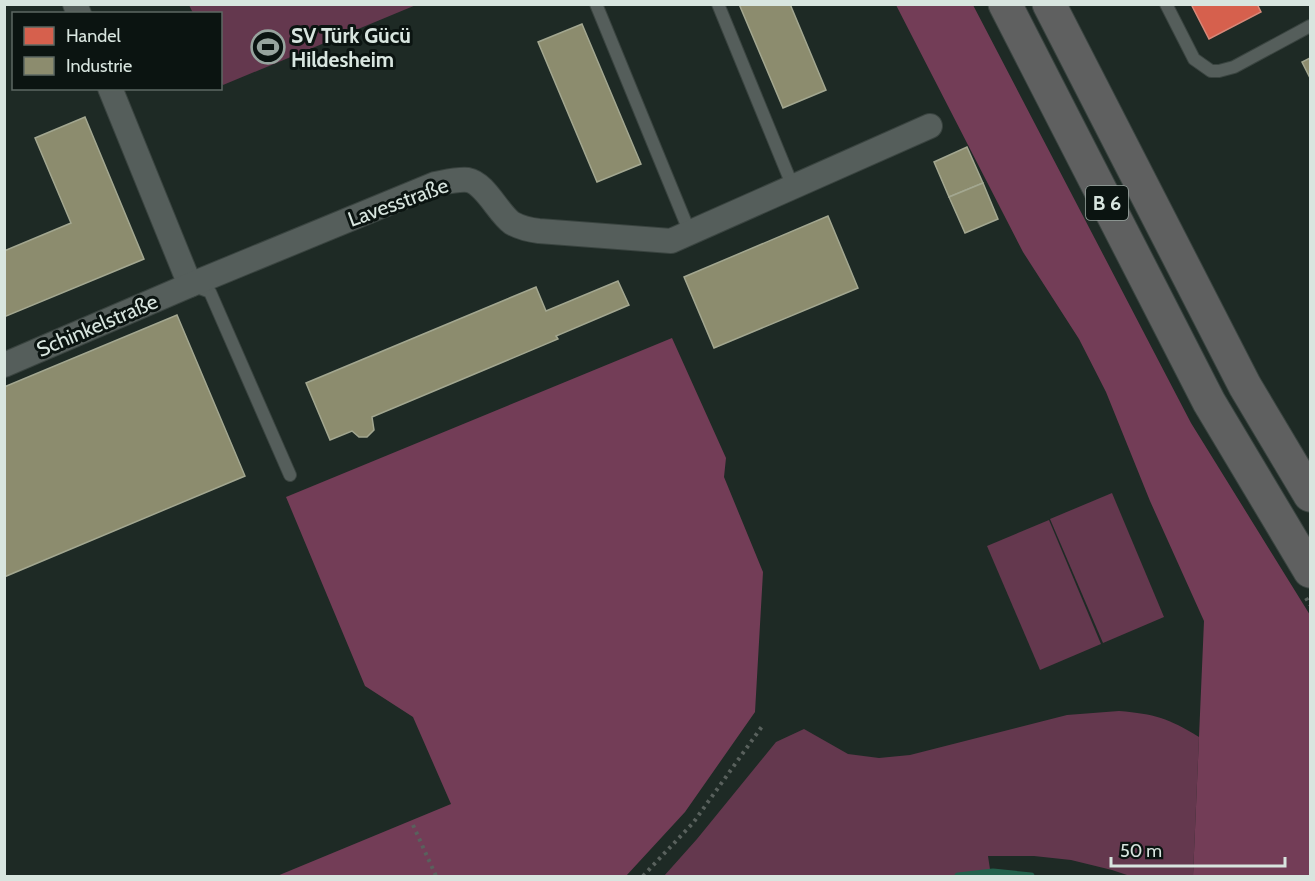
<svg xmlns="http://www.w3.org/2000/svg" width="1315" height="881" viewBox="0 0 1315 881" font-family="Cabin,sans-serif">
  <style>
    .green { fill: #64384e }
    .forest { fill: #733d57 }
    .shops { fill: #d6604d; stroke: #d78879; stroke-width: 1.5 }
    .industry { fill: #8c8c6e; stroke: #a3a790; stroke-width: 1.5 }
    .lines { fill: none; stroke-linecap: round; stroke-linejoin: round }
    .stream { stroke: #23614c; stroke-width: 7 }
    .service-casing { stroke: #3a4440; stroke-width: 14 }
    .minor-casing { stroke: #3a4440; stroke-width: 26 }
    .primary-casing { stroke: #3a4440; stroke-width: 35 }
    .path { stroke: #59615d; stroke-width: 4; stroke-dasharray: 3 4.5; stroke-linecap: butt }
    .service { stroke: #555e5b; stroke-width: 12 }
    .minor { stroke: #555e5b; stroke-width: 24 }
    .primary { stroke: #5f6060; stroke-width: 33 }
    .labels { text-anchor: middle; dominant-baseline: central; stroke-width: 6; stroke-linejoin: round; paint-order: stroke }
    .shield { fill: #0b1411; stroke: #9aa6a1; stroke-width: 1.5 }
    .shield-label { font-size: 20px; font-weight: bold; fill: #d8e5df }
    .poi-label { font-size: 21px; font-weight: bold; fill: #d8e5df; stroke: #0b1411; text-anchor: start }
    .street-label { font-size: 21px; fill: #d8e5df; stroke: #0b1411 }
  </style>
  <rect width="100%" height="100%" fill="#1e2a25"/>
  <g class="green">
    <path d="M189 5H416L223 85 220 80V14L193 13Z"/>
    <path d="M1112 493 1164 617 1103 643 1050 519Z"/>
    <path d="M1049 520 1101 644 1040 670 987 546Z"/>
    <path d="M1119 711C1155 714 1168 718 1199 737L1193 876H1130L1112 870 1071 860 1034 856H988L991 876H664L697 839 776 742 804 729 848 754 879 758 910 755 1067 715Z"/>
  </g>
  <g class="forest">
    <path d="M896 5H973L1191 423 1310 615V876H1193L1204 621 1150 501 1106 392 1079 339 1023 252Z"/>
    <path d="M672 338 726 458 724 477 763 572 755 712 685 812 626 876H277L451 804 413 717 365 686 286 497Z"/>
  </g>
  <path class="shops" d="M1191 4H1257L1261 12 1209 39Z"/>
  <g class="industry">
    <path d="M739 4H790L826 90 783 108Z"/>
    <path d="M582 24 641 164 597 182 538 42Z"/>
    <path d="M1310 58V78L1302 62Z"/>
    <path d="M85 117 144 259 4 317V251L71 223 35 138Z"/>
    <path d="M967 147 983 183 949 197 934 162Z"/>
    <path d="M983 183 998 219 965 233 949 197Z"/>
    <path d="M828 216 858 288 714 348 684 277Z"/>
    <path d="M618 281 629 305 556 336 558 339 372 417 374 430 367 437H359L352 431 330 440 306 383 536 287 546 311Z"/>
    <path d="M177 315 245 476 4 577V387Z"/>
  </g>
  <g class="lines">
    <path class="stream" d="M958 876 993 872 1031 876"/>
    <defs>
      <g id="service">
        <path d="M596 4 690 233"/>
        <path d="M718 4 793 187"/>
        <path d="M1166 4 1194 59 1211 71H1219L1234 67 1310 26"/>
        <path d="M194 286 210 292 290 475"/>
      </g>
      <g id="minor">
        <path d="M75 4 79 14"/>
        <path d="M110 88 190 285"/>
        <path d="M4 365 190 285 435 184C446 182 457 179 468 180 485 183 498 213 512 223 521 228 530 230 539 231L671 241 930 126"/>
      </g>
      <g id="primary">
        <path d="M1005 4 1209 402 1310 571"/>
        <path d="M1049 4 1245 386 1310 495"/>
      </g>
    </defs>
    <use href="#service" class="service-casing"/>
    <use href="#minor" class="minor-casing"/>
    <use href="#primary" class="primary-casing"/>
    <g class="path">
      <path d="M1306 598 1310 605"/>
      <path d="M413 825 436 876"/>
      <path d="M643 876 693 823 763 725"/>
    </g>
    <use href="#service" class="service"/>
    <use href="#minor" class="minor"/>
    <use href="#primary" class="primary"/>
  </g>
  <defs>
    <symbol id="stadium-ring" viewBox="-11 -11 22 22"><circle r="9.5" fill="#0b1411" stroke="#97a49e" stroke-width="1.5"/><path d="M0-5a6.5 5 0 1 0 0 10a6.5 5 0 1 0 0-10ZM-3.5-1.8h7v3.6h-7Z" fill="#97a49e"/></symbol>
  </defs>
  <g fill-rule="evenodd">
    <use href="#stadium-ring" x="249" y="28" width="38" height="38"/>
  </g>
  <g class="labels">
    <rect class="shield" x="1086" y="186" width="42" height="34" rx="4.5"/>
    <g class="shield-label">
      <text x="1107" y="203">B 6</text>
    </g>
    <g class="poi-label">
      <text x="291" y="35">SV Türk Gücü<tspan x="291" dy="24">Hildesheim</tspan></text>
    </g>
    <g class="street-label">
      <text transform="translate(398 202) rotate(-20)">Lavesstraße</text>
      <text transform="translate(97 325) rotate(-23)">Schinkelstraße</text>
    </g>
  </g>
  <rect width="1315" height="881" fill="none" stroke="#d8e5df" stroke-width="12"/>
  <rect x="12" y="12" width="210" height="78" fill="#0b1411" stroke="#5d6863" stroke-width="1.5"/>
  <rect x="24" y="27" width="30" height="18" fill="#d6604d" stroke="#5d6863" stroke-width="1.5"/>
  <text x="66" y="42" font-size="18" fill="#d8e5df">Handel</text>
  <rect x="24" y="57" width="30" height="18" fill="#8c8c6e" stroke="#5d6863" stroke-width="1.5"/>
  <text x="66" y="72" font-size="18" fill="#d8e5df">Industrie</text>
  <path d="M1111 857v9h174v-9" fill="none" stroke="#d8e5df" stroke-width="3"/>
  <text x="1120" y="857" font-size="18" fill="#d8e5df" stroke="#0b1411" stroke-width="4.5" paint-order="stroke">50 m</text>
</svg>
